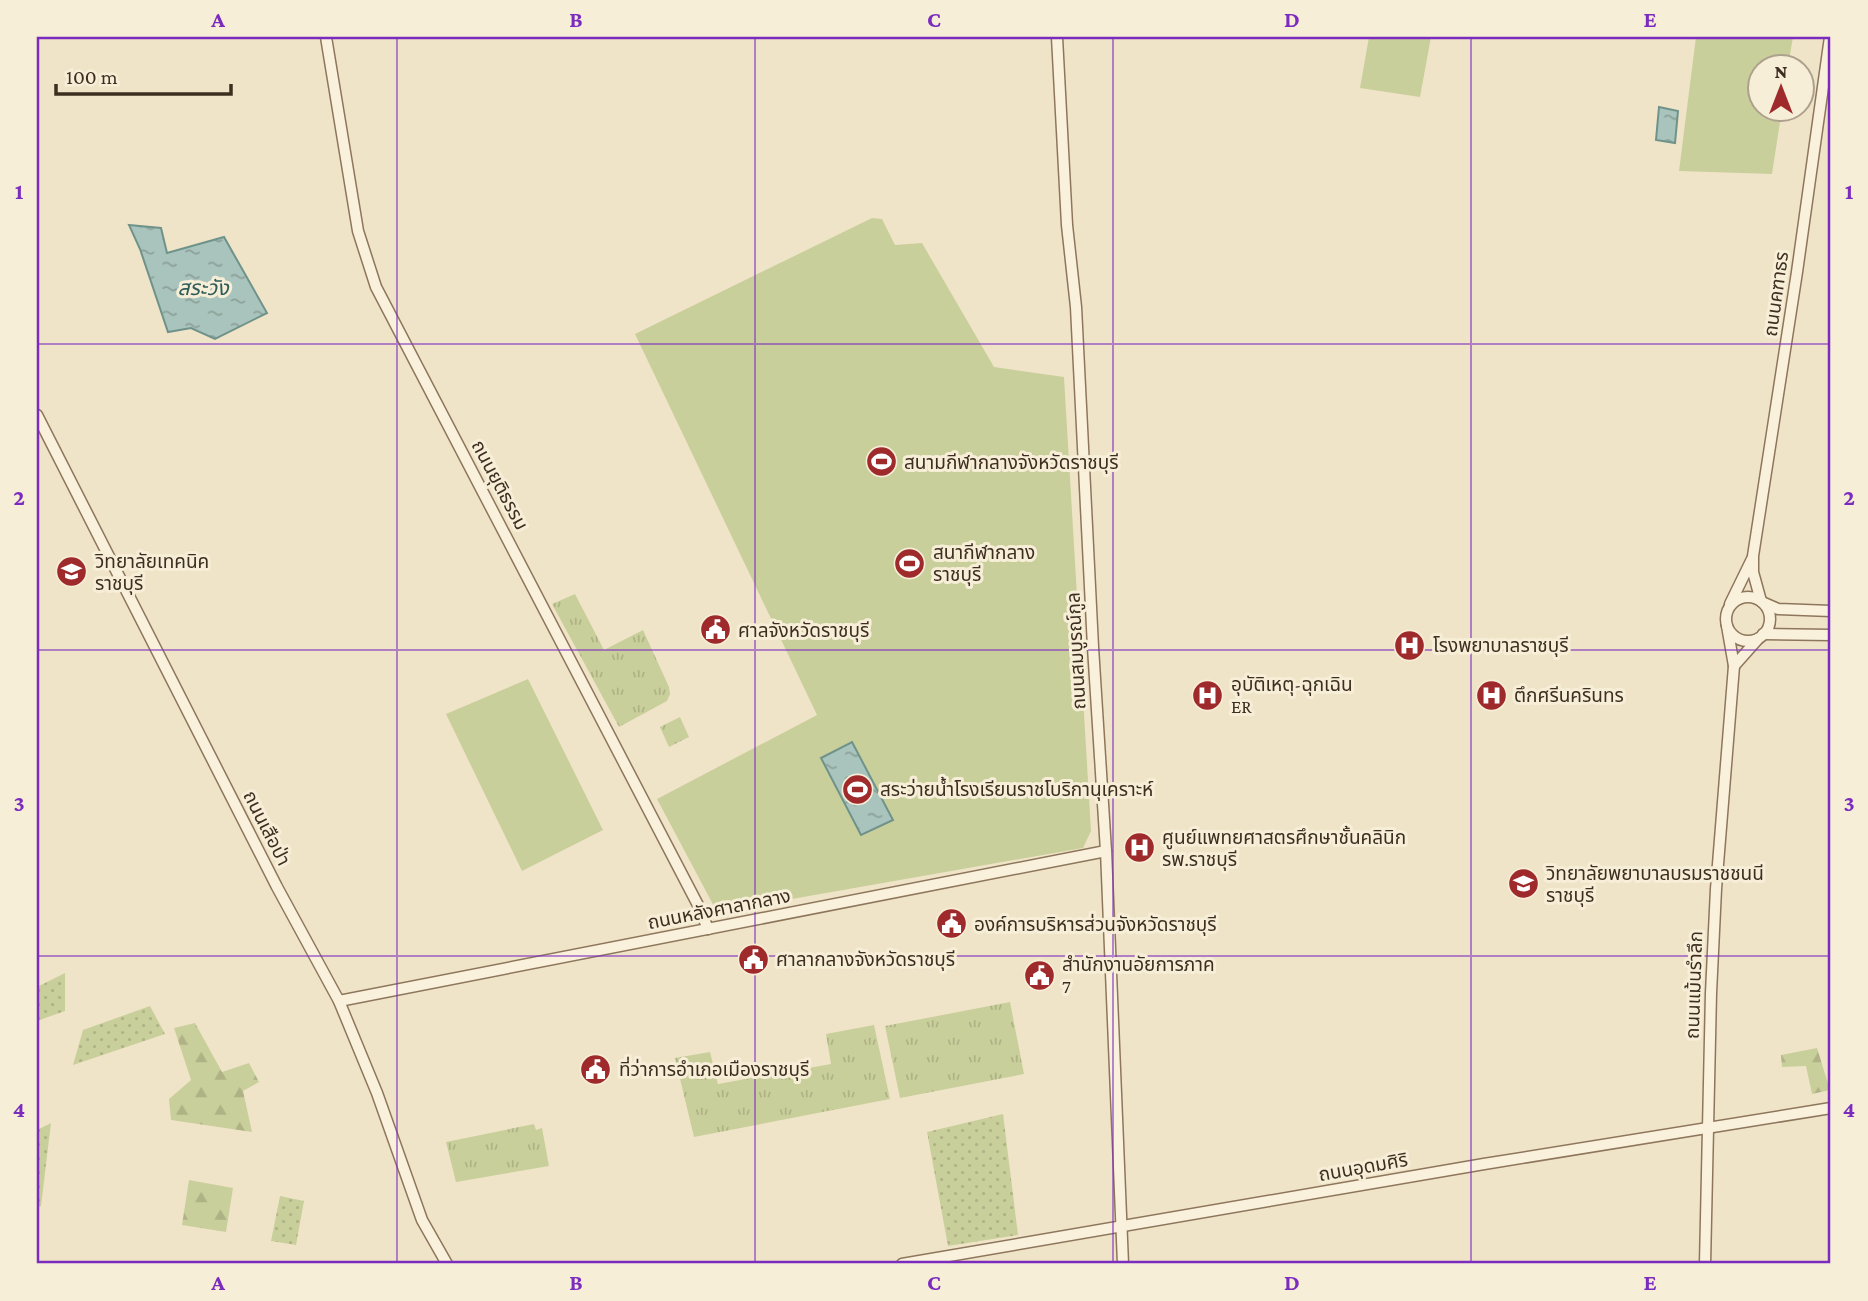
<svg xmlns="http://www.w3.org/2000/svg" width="1868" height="1301" viewBox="0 0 1868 1301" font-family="'Crimson Pro','Noto Sans Thai',serif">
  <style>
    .grass { fill: url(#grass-dots) }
    .forest { fill: url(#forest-firs) }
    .park { fill: url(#park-tufts) }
    .pitch { fill: #c9cf9b }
    .water { fill: url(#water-ripples); stroke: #6f938a; stroke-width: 2 }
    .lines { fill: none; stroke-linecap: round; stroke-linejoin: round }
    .minor-casing { stroke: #8d765c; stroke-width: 13 }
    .minor { stroke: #faf1dc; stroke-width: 10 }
    .grid { fill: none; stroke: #7b2cbf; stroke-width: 2; stroke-opacity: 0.55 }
    .labels { text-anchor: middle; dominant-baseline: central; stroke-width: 6; stroke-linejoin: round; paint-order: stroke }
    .street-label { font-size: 19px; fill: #3d2e20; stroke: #f7eed8 }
    .poi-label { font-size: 19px; fill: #3d2e20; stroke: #f7eed8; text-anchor: start }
    .water-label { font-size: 21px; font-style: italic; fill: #2f5d5a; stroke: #f7eed8 }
    .neatline { fill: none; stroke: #7b2cbf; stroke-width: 2.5 }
    .grid-label { font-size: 23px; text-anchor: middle; font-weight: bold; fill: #7b2cbf }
  </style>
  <defs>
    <pattern id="grass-dots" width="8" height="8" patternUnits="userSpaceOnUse" patternTransform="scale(1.75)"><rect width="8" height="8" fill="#c9cf9b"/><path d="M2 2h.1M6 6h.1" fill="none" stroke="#aeb285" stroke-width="1.8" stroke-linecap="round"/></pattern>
    <pattern id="forest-firs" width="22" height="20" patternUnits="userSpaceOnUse" patternTransform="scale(1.75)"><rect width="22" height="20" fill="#c9cf9b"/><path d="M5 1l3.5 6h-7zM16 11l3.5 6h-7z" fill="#aeb285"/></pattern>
    <pattern id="park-tufts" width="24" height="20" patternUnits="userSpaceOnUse" patternTransform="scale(1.75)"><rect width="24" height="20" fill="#c9cf9b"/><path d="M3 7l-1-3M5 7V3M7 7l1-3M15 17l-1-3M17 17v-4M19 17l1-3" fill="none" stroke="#aeb285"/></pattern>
    <pattern id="water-ripples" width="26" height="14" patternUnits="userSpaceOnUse" patternTransform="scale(1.75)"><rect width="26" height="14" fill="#a9c4bc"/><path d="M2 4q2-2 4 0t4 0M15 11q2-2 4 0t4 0" fill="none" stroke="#8ba098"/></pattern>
  </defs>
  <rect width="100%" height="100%" fill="#f0e4c8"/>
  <g class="grass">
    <path d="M65 973V1011L37 1021V987Z"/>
    <path d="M150 1006 165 1034 73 1065 83 1030Z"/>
    <path d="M1003 1114 1018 1235 948 1246 927 1132Z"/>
    <path d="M51 1123 41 1206 37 1208V1130Z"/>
    <path d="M280 1196 304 1201 296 1245 271 1241Z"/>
  </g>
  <g class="forest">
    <path d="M195 1023 222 1072 249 1063 259 1082 243 1091 252 1132 171 1120 169 1099 191 1080 174 1028Z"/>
    <path d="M1817 1048 1830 1090 1812 1094 1806 1066 1782 1067 1781 1055Z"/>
    <path d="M189 1180 233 1188 226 1232 182 1225Z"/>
  </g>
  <g class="park">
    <path d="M575 594 604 650 643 630 669 687 670 694 667 701 619 727 552 604Z"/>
    <path d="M680 717 689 737 669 747 660 727Z"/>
    <path d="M1010 1002 1024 1074 900 1098 885 1026Z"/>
    <path d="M874 1025 890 1099 694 1137 675 1058 710 1052 718 1084 831 1064 826 1034Z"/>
    <path d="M534 1124 536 1130 542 1128 549 1166 456 1182 446 1142Z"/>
  </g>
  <g class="pitch">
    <path d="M1369 37H1431L1420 97 1360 88Z"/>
    <path d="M1696 37H1793L1788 66H1759V108L1782 109 1772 174 1679 171Z"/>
    <path d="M872 218 882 219 895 245 922 243 994 367 1064 377 1091 831 1083 848 717 912 657 799 817 715 635 334Z"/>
    <path d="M528 679 603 830 522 871 446 714Z"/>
  </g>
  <g class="water">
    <path d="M1659 107 1678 111 1675 143 1656 140Z"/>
    <path d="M129 225 161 228 167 253 224 237 267 313 215 339 191 328 168 332 140 249Z"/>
    <path d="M852 742 893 820 861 835 821 758Z"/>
  </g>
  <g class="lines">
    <defs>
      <g id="minor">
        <path d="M326 37 358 231 376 287 699 907 708 929"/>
        <path d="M1057 37 1067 225 1076 307 1093 647 1106 851 1123 1264"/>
        <path d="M37 415 277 887 339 1001 377 1093 422 1220 447 1264"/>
        <circle cx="1748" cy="619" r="22"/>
        <path d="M1761 601 1753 572V556L1797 272 1830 37"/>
        <path d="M1762 602 1778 609 1831 611"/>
        <path d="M1730 604 1752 559"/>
        <path d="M1763 634 1831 635"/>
        <path d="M1734 666 1758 639"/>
        <path d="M339 1001 1106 851"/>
        <path d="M902 1264 1484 1164 1831 1108"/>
        <path d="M1705 1264 1711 993 1716 889 1734 666 1727 626"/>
      </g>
    </defs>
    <use href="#minor" class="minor-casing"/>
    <use href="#minor" class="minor"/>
  </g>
  <path class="grid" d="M397 37V1264M755 37V1264M1113 37V1264M1471 37V1264M37 344H1831M37 650H1831M37 956H1831"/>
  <defs>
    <symbol id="stadium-disc" viewBox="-11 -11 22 22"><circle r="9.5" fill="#9e2a2b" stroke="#f7eed8"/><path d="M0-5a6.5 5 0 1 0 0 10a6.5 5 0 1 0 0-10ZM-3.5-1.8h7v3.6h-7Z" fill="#fff"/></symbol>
    <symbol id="university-disc" viewBox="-11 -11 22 22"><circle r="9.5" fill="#9e2a2b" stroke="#f7eed8"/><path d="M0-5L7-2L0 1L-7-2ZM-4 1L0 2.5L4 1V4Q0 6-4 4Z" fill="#fff"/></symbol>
    <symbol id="civic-disc" viewBox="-11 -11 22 22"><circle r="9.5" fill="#9e2a2b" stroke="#f7eed8"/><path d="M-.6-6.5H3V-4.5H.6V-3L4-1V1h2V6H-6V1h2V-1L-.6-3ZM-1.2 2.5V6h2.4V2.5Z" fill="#fff"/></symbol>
    <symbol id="hospital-disc" viewBox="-11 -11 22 22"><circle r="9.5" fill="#9e2a2b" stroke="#f7eed8"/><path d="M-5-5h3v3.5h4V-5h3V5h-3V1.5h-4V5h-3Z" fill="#fff"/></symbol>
  </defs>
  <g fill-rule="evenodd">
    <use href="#stadium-disc" x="864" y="444" width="35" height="35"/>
    <use href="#stadium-disc" x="892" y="546" width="35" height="35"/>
    <use href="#university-disc" x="54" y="554" width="35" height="35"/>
    <use href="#civic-disc" x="698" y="612" width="35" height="35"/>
    <use href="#hospital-disc" x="1392" y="628" width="35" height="35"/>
    <use href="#hospital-disc" x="1190" y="678" width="35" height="35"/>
    <use href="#hospital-disc" x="1474" y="678" width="35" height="35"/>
    <use href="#stadium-disc" x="840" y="772" width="35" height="35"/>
    <use href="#hospital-disc" x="1122" y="830" width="35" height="35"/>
    <use href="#university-disc" x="1506" y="866" width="35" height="35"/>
    <use href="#civic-disc" x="934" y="906" width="35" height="35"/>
    <use href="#civic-disc" x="736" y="942" width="35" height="35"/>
    <use href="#civic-disc" x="1022" y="958" width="35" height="35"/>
    <use href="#civic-disc" x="578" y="1052" width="35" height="35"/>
  </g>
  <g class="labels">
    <g class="street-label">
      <text transform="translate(1776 294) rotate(-82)">ถนนคฑาธร</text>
      <text transform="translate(500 485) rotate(62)">ถนนยุติธรรม</text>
      <text transform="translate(1076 651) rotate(-93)">ถนนสมบูรณ์กูล</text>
      <text transform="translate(267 828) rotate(63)">ถนนเสือป่า</text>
      <text transform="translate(719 909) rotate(-11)">ถนนหลังศาลากลาง</text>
      <text transform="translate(1694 985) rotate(-88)">ถนนแม้นรำลึก</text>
      <text transform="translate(1363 1167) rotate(-10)">ถนนอุดมศิริ</text>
    </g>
    <g class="poi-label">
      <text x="904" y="462">สนามกีฬากลางจังหวัดราชบุรี</text>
      <text x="933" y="552">สนากีฬากลาง<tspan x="933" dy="22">ราชบุรี</tspan></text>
      <text x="95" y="561">วิทยาลัยเทคนิค<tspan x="95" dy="22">ราชบุรี</tspan></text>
      <text x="738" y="630">ศาลจังหวัดราชบุรี</text>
      <text x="1433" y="645">โรงพยาบาลราชบุรี</text>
      <text x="1231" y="684">อุบัติเหตุ-ฉุกเฉิน<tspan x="1231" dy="22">ER</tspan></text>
      <text x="1514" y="695">ตึกศรีนครินทร</text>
      <text x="880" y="789">สระว่ายน้ำโรงเรียนราชโบริกานุเคราะห์</text>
      <text x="1162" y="837">ศูนย์แพทยศาสตรศึกษาชั้นคลินิก<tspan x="1162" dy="22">รพ.ราชบุรี</tspan></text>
      <text x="1546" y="873">วิทยาลัยพยาบาลบรมราชชนนี<tspan x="1546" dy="22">ราชบุรี</tspan></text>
      <text x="974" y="924">องค์การบริหารส่วนจังหวัดราชบุรี</text>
      <text x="776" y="959">ศาลากลางจังหวัดราชบุรี</text>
      <text x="1062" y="964">สำนักงานอัยการภาค<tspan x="1062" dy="22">7</tspan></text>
      <text x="619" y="1069">ที่ว่าการอำเภอเมืองราชบุรี</text>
    </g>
    <g class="water-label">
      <text x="203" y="288">สระวัง</text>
    </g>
  </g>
  <rect width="1868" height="1301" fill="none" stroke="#f7eed8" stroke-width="77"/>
  <g transform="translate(1781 88)"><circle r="33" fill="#f7eed8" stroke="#ada18e" stroke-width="2"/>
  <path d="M0-5L12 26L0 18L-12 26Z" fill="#9e2a2b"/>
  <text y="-10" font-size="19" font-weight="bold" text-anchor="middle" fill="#3d2e20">N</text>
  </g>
  <path d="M56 84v10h175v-10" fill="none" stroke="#3d2e20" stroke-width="3.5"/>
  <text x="66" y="84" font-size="21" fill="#3d2e20" stroke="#f7eed8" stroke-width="5" paint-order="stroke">100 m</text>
  <rect x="38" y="38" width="1791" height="1224" class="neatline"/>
  <g class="grid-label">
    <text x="218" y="27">A</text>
    <text x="576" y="27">B</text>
    <text x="934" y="27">C</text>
    <text x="1292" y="27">D</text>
    <text x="1650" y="27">E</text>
    <text x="19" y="199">1</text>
    <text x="1849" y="199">1</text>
    <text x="19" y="505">2</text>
    <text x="1849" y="505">2</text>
    <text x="19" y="811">3</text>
    <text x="1849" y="811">3</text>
    <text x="19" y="1117">4</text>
    <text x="1849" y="1117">4</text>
    <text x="218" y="1290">A</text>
    <text x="576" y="1290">B</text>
    <text x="934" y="1290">C</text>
    <text x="1292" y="1290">D</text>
    <text x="1650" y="1290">E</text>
  </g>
</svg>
